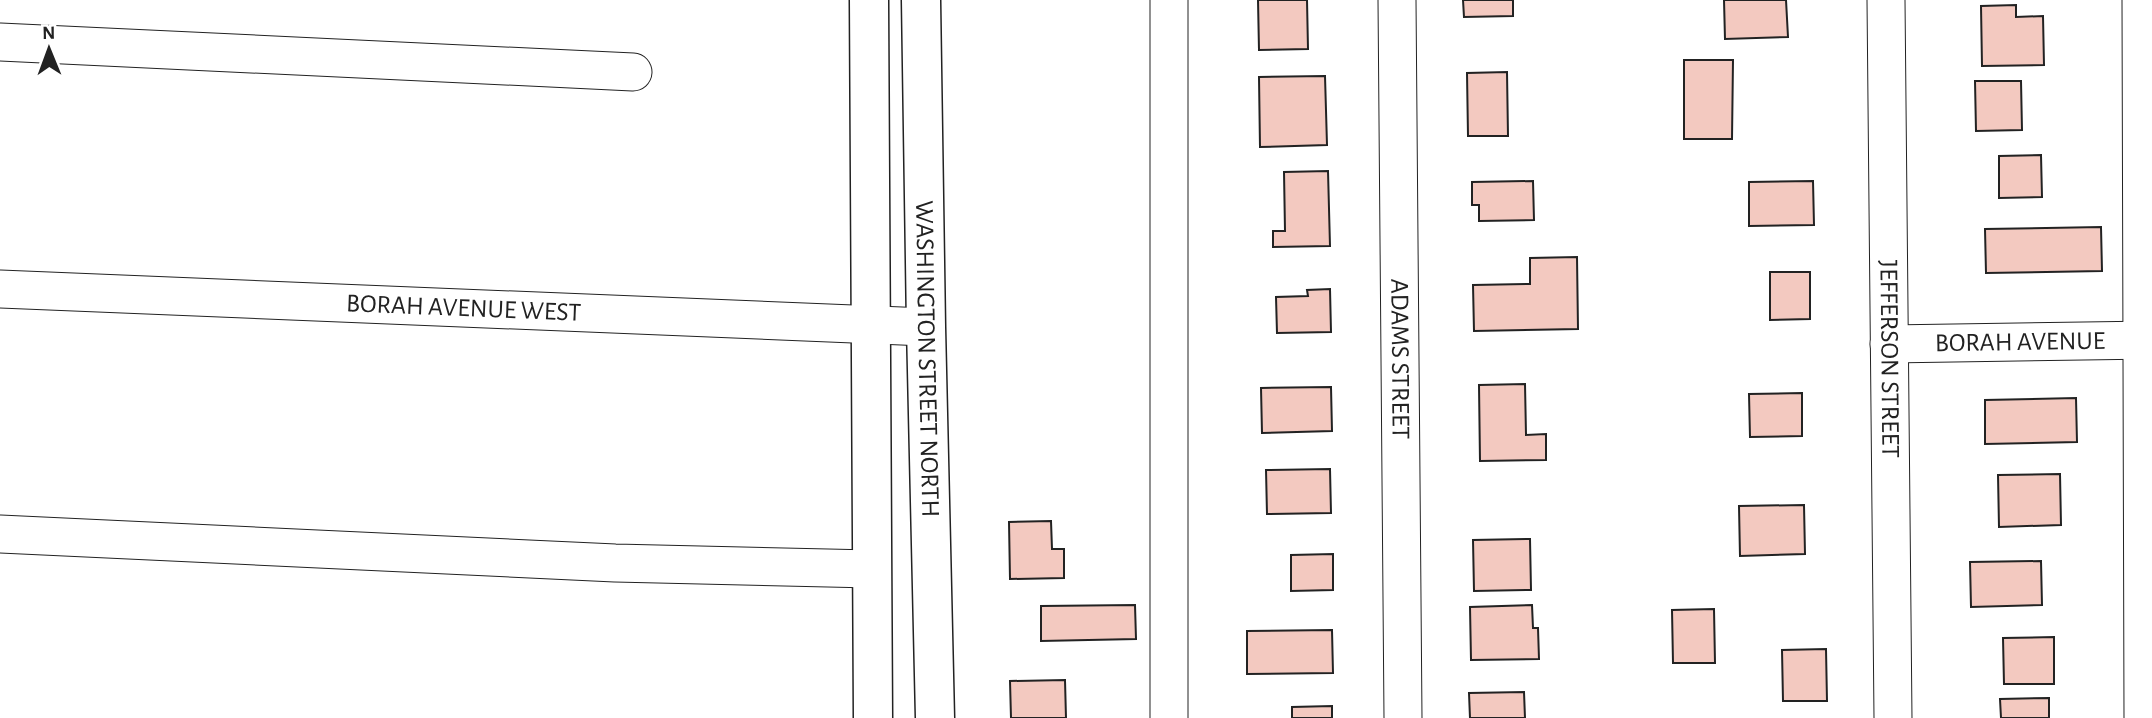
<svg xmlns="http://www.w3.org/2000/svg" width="2152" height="718" viewBox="0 0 2152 718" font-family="'Alegreya Sans',sans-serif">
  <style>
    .building { fill: #f3c9c0; stroke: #222; stroke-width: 2 }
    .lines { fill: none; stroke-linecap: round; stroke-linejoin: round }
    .minor-casing { stroke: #222; stroke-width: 39 }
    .major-casing { stroke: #222; stroke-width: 41 }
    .minor { stroke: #fff; stroke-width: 37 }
    .major { stroke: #fff; stroke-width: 38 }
    .labels { text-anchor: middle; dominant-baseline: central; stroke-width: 5; stroke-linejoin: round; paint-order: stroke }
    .street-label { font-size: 26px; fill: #222; stroke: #fff }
  </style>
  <rect width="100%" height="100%" fill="#fff"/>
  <g class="building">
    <path d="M1258 0H1307L1308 49 1259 50Z"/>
    <path d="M1463 0H1513V16L1464 17Z"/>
    <path d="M1724 0H1786L1788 37 1725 39Z"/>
    <path d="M2016 5V17L2043 16 2044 65 1982 66 1981 6Z"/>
    <path d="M1684 60H1733L1732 139H1684Z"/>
    <path d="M1507 72 1508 136H1468L1467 73Z"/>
    <path d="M1325 76 1327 145 1260 147 1259 77Z"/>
    <path d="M1975 81H2021L2022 130 1976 131Z"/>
    <path d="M2041 155 2042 197 1999 198V156Z"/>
    <path d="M1328 171 1330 246 1273 247V231H1285L1284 172Z"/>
    <path d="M1533 181 1534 220 1479 221V205H1472V182Z"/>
    <path d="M1813 181 1814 225 1749 226V182Z"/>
    <path d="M2101 227 2102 271 1986 273 1985 229Z"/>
    <path d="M1577 257 1578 329 1474 331 1473 285 1530 284V258Z"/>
    <path d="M1770 272H1810V319L1770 320Z"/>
    <path d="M1330 289 1331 332 1277 333 1276 297 1308 296 1307 290Z"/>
    <path d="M1525 384 1526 435 1546 434V460L1480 461 1479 385Z"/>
    <path d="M1331 387 1332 431 1262 433 1261 388Z"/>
    <path d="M1802 393V436L1750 437 1749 394Z"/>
    <path d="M2076 398 2077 442 1985 444V400Z"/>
    <path d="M1330 469 1331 513 1267 514 1266 470Z"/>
    <path d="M2060 474 2061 525 1999 527 1998 475Z"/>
    <path d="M1804 505 1805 554 1740 556 1739 506Z"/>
    <path d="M1051 521 1052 549H1064V578L1010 579 1009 522Z"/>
    <path d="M1530 539 1531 590 1474 591 1473 540Z"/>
    <path d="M1333 554V590L1291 591V555Z"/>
    <path d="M2041 561 2042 605 1971 607 1970 562Z"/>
    <path d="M1135 605 1136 639 1041 641V606Z"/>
    <path d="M1532 605 1533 628H1538L1539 659 1471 660 1470 607Z"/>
    <path d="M1714 609 1715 663H1673L1672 610Z"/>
    <path d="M1332 630 1333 673 1247 674V631Z"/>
    <path d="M2054 637V684H2004L2003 638Z"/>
    <path d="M1826 649 1827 701H1783L1782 650Z"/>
    <path d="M1065 680 1066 718H1011L1010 681Z"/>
    <path d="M1524 692 1525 718H1470L1469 693Z"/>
    <path d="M2049 698V718H2001L2000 699Z"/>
    <path d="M1332 706V718H1292V707Z"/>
  </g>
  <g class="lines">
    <defs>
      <g id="minor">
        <path d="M1169 0V718"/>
        <path id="s1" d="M1397 0 1403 718"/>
        <path id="s2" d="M1886 0 1893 718"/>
        <path d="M2141 0 2143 718"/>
        <path d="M0 42 633 72"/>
        <path id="s3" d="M0 289 926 327"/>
        <path id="s4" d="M1889 344 2152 340"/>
        <path d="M0 534 615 563 872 569"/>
      </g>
      <g id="major">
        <path d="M869 0 873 718"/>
        <path id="s5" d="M921 0 926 327 935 718"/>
      </g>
    </defs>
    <use href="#minor" class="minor-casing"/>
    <use href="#major" class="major-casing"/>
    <use href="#minor" class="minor"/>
    <use href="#major" class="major"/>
  </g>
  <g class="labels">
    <g class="street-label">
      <text stroke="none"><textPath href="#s3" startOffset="464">BORAH AVENUE WEST</textPath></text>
      <text stroke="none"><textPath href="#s4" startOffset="131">BORAH AVENUE</textPath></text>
      <text stroke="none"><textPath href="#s5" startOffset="359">WASHINGTON STREET NORTH</textPath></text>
      <text stroke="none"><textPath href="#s1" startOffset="359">ADAMS STREET</textPath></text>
      <text stroke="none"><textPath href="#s2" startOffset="359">JEFFERSON STREET</textPath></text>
    </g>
  </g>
  <g transform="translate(49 49) rotate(359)" stroke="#ffffff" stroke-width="5" paint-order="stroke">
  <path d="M0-5L12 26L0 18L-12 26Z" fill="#222222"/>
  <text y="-10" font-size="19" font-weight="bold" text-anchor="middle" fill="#222222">N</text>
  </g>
</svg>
